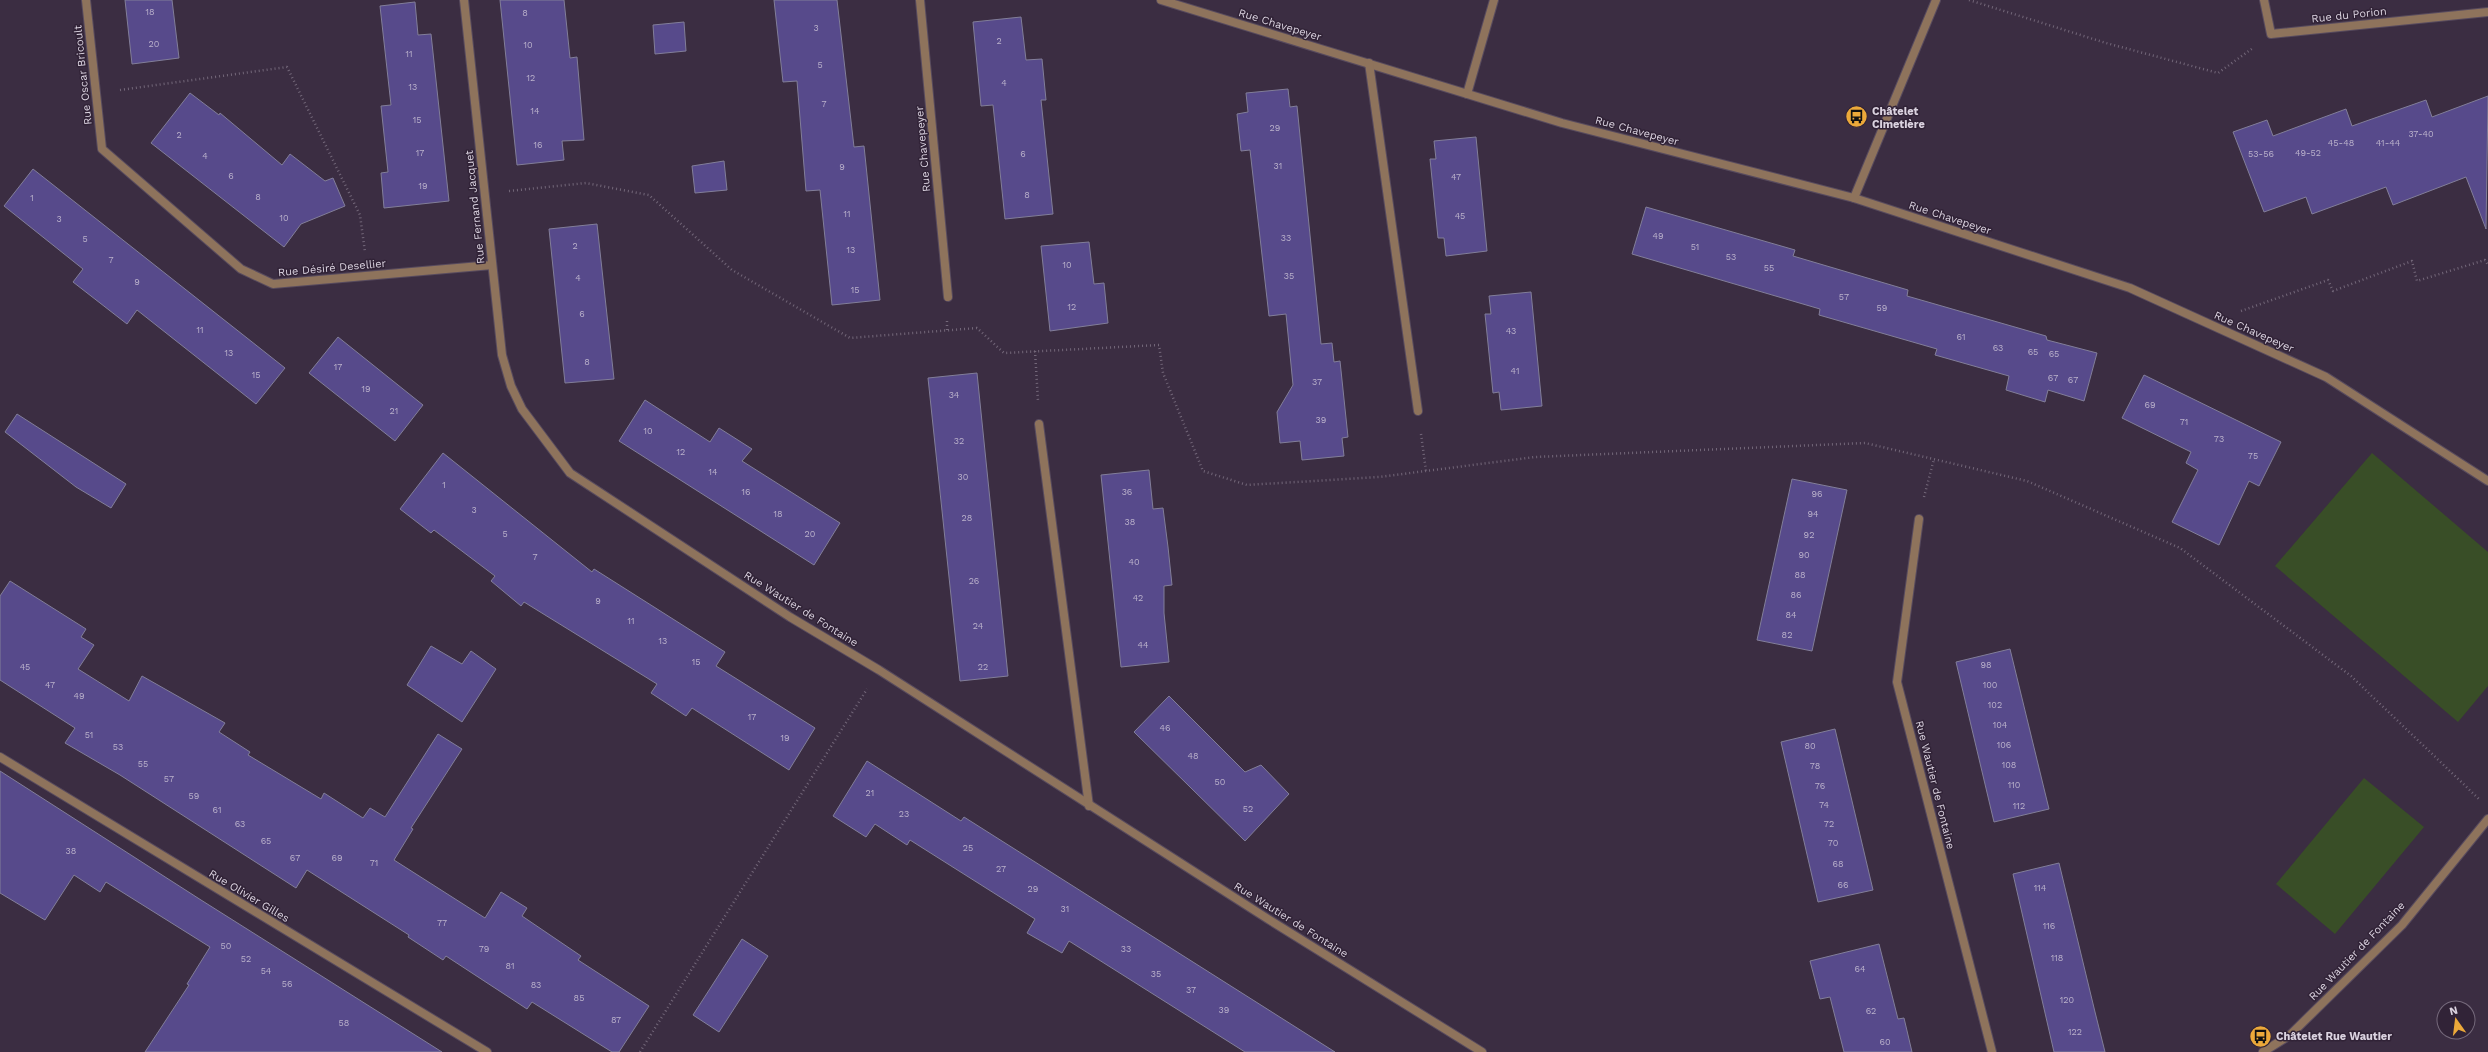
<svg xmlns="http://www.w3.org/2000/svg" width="2488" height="1052" viewBox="0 0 2488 1052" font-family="'Work Sans',sans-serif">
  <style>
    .green { fill: #394e27 }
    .building { fill: #574a8b; stroke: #827e99 }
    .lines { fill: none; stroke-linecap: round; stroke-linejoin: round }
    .lane-casing { stroke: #584b5e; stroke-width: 10 }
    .street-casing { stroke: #584b5e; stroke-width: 10 }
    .path { stroke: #736779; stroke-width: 2.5; stroke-dasharray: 1 3; stroke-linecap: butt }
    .lane { stroke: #8e735c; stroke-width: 8 }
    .street { stroke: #8e735c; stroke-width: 8 }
    .labels { text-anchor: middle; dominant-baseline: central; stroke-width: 3; stroke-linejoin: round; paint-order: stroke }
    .number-label { font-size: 9px; fill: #bab1cb }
    .street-label { font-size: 11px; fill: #dbd3e0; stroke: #312337 }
    .poi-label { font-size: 11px; font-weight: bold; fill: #dbd3e0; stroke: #312337; text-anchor: start }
  </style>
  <rect width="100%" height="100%" fill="#3b2d42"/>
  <g class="green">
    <path d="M2372 453 2488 552V686L2458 722 2275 566Z"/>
    <path d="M2364 778 2424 827 2335 934 2276 884Z"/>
  </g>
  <g class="building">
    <path d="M125 0H172L179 58 132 64Z"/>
    <path d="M500 0H564L570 58 577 57 584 140 562 141 564 160 517 165Z"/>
    <path d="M774 0H837L854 147 864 146 880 300 832 305 820 190 806 191 797 81 783 82Z"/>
    <path d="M415 2 418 35 431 34 449 201 384 208 381 173 388 172 381 106 391 105 380 6Z"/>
    <path d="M1021 17 1026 60 1042 59 1046 100H1041L1053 214 1005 219 993 105 981 106 973 22Z"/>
    <path d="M684 22 686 51 655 54 653 25Z"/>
    <path d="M1288 89 1290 107 1297 106 1321 344 1332 343 1334 362 1340 361 1348 437 1342 438 1344 456 1302 460 1300 441 1280 443 1277 412 1293 385 1286 314 1269 316 1250 150 1241 151 1237 114 1248 112 1246 93Z"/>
    <path d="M190 93 219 115 220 113 282 165 290 154 325 181 333 178 345 206 301 224 284 247 151 143Z"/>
    <path d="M2488 96 2486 229 2466 177 2393 205 2386 187 2312 214 2306 197 2264 212 2233 132 2267 120 2273 136 2346 109 2352 126 2426 100 2432 117Z"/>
    <path d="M1476 137 1487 251 1446 256 1444 238H1438L1430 159H1436L1434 141Z"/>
    <path d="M724 161 727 190 695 193 692 166Z"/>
    <path d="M33 169 285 368 256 404 137 310 127 324 73 282 83 269 4 206Z"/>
    <path d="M1646 207 1795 250 1793 256 1908 290 1907 296 2046 336 2047 340 2097 353 2084 401 2048 390 2045 402 2006 390 2009 376 1935 355 1937 349 1819 315 1820 309 1632 254Z"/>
    <path d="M597 224 614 379 565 383 549 229Z"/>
    <path d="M1089 242 1094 284 1104 283 1108 323 1050 331 1041 246Z"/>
    <path d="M1531 292 1542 406 1501 410 1499 392 1493 393 1485 314H1491L1489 296Z"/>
    <path d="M338 337 423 405 395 441 309 373Z"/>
    <path d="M977 373 1008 676 960 681 928 378Z"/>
    <path d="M2144 375 2281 442 2259 486 2249 481 2219 545 2172 522 2198 470 2186 463 2191 452 2122 418Z"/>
    <path d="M645 400 710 442 719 428 752 449 742 461 840 523 814 565 619 441Z"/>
    <path d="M17 414 126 484 111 508 76 487 5 432Z"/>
    <path d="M443 453 592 572 594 569 725 652 716 666 815 728 789 770 692 708 686 716 651 693 657 684 524 602 521 606 491 581 495 576 434 530 431 533 400 509Z"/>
    <path d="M1149 470 1153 509 1163 508 1168 547 1172 585 1164 586V613L1169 662 1121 667 1101 475Z"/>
    <path d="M1792 479 1847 490 1812 651 1757 640Z"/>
    <path d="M10 581 86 629 81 637 94 645 78 669 129 701 142 676 225 723 219 732 250 752 248 755 321 799 324 793 363 818 370 808 385 817 438 734 462 749 411 828 413 829 394 860 485 918 501 892 527 908 522 916 581 956 578 960 649 1006 619 1052H612L532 1002 527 1009 446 956 443 960 408 937 409 935 307 870 296 888 120 775 65 743 75 728 0 680V596Z"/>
    <path d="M431 646 462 664 471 651 496 669 462 722 407 685Z"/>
    <path d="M2010 649 2049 809 1994 822 1956 662Z"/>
    <path d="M1169 696 1245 772 1261 765 1289 794 1245 841 1134 732Z"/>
    <path d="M1835 729 1873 890 1818 902 1781 742Z"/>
    <path d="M867 761 961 821 964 817 1335 1052H1245L1069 941 1062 953 1027 933 1035 919 910 840 907 845 875 824 866 837 833 816Z"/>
    <path d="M0 771 201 900 442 1052H145L189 985 187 984 210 947 106 882 100 892 74 875 45 920 0 893Z"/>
    <path d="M2059 863 2095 1012 2105 1052H2054L2013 874Z"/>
    <path d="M742 939 768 956 719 1032 693 1015Z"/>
    <path d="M1879 944 1898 1019 1904 1018 1912 1052H1844L1830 997 1820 999 1810 961Z"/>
  </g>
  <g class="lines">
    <defs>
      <path id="lane" d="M1467 94 1494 0"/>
      <g id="street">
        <path d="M86 0 102 149 241 269 273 284 492 265"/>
        <path d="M464 0 502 355 511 386 522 409 570 473 790 617 879 670 1268 919 1482 1052"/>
        <path d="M920 0 948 297"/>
        <path d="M1161 0 1562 123 1854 198 2130 288 2326 377 2488 481"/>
        <path d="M2264 0 2271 34 2488 12"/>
        <path d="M1369 63 1418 411"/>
        <path d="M1854 198 1936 0"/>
        <path d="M1039 424 1089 806"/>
        <path d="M1919 519 1897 682 1992 1052"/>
        <path d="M0 757 487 1052"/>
        <path d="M2263 1052 2290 1035 2402 925 2488 819"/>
      </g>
    </defs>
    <use href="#lane" class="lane-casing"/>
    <use href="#street" class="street-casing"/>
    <g class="path">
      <path d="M1969 0 2106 43 2218 73 2253 48"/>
      <path d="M120 90 287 67 360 215 365 252"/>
      <path d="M509 191 586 183 649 195 732 270 850 338 977 328 1004 353 1159 345 1163 373 1203 471 1247 485 1379 477 1535 457 1865 443 2027 481 2180 548 2351 676 2479 799"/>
      <path d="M2241 311 2328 280 2333 291 2412 261 2417 281 2485 260 2488 265"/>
      <path d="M947 330V321"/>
      <path d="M1035 351 1038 401"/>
      <path d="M1421 434 1426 471"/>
      <path d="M1924 497 1934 459"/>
      <path d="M640 1052 867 689"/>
    </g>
    <use href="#lane" class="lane"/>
    <use href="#street" class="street"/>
  </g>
  <defs>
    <symbol id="bus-disc" viewBox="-11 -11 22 22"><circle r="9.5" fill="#eca93a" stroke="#312337"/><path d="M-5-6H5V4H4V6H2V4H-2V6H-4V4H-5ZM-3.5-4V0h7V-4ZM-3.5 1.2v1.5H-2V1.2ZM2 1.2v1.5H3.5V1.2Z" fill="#111"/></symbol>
  </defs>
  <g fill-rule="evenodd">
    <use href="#bus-disc" x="1844" y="104" width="25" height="25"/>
    <use href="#bus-disc" x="2248" y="1024" width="25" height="25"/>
  </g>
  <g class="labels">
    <g class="number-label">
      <text x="150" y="12">18</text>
      <text x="525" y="13">8</text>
      <text x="816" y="28">3</text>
      <text x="999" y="41">2</text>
      <text x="154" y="44">20</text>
      <text x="528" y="45">10</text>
      <text x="409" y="54">11</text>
      <text x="820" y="65">5</text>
      <text x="531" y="78">12</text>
      <text x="1004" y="83">4</text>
      <text x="413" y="87">13</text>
      <text x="824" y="104">7</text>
      <text x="535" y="111">14</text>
      <text x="417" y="120">15</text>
      <text x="1275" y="128">29</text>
      <text x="2421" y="134">37-40</text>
      <text x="179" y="135">2</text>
      <text x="2341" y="143">45-48</text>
      <text x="2388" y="143">41-44</text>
      <text x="538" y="145">16</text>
      <text x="420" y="153">17</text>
      <text x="2308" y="153">49-52</text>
      <text x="1023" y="154">6</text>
      <text x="2261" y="154">53-56</text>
      <text x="205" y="156">4</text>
      <text x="1278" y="166">31</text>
      <text x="842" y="167">9</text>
      <text x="231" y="176">6</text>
      <text x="1456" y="177">47</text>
      <text x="423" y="186">19</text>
      <text x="1027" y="195">8</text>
      <text x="258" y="197">8</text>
      <text x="32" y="198">1</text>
      <text x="847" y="214">11</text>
      <text x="1460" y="216">45</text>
      <text x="284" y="218">10</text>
      <text x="59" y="219">3</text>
      <text x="1658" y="236">49</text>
      <text x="1286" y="238">33</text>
      <text x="85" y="239">5</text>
      <text x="575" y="246">2</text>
      <text x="1695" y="247">51</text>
      <text x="851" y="250">13</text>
      <text x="1731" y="257">53</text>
      <text x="111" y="260">7</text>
      <text x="1067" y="265">10</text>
      <text x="1769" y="268">55</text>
      <text x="1289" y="276">35</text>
      <text x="578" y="278">4</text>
      <text x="137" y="282">9</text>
      <text x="855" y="290">15</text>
      <text x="1844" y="297">57</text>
      <text x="1072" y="307">12</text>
      <text x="1882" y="308">59</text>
      <text x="582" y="314">6</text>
      <text x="200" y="330">11</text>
      <text x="1511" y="331">43</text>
      <text x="1961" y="337">61</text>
      <text x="1998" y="348">63</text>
      <text x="2033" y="352">65</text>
      <text x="229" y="353">13</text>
      <text x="2054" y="354">65</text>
      <text x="587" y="362">8</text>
      <text x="338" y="367">17</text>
      <text x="1515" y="371">41</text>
      <text x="256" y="375">15</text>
      <text x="2053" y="378">67</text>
      <text x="2073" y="380">67</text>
      <text x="1317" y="382">37</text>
      <text x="366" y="389">19</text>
      <text x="954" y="395">34</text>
      <text x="2150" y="405">69</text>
      <text x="394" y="411">21</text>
      <text x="1321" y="420">39</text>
      <text x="2184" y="422">71</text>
      <text x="648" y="431">10</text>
      <text x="2219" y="439">73</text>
      <text x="959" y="441">32</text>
      <text x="681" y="452">12</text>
      <text x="2253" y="456">75</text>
      <text x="713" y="472">14</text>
      <text x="963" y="477">30</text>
      <text x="444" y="485">1</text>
      <text x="746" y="492">16</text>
      <text x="1127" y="492">36</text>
      <text x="1817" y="494">96</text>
      <text x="474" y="510">3</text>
      <text x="778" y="514">18</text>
      <text x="1813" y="514">94</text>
      <text x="967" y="518">28</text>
      <text x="1130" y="522">38</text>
      <text x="505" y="534">5</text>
      <text x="810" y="534">20</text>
      <text x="1809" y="535">92</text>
      <text x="1804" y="555">90</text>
      <text x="535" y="557">7</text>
      <text x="1134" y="562">40</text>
      <text x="1800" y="575">88</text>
      <text x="974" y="581">26</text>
      <text x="1796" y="595">86</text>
      <text x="1138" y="598">42</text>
      <text x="598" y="601">9</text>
      <text x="1791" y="615">84</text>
      <text x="631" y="621">11</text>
      <text x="978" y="626">24</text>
      <text x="1787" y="635">82</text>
      <text x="663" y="641">13</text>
      <text x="1143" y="645">44</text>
      <text x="696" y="662">15</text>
      <text x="1986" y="665">98</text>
      <text x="25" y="667">45</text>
      <text x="983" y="667">22</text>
      <text x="50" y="685">47</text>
      <text x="1990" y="685">100</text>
      <text x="79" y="696">49</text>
      <text x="1995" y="705">102</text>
      <text x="752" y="717">17</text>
      <text x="2000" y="725">104</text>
      <text x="1165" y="728">46</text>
      <text x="89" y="735">51</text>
      <text x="785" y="738">19</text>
      <text x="2004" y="745">106</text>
      <text x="1810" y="746">80</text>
      <text x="118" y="747">53</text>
      <text x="1193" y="756">48</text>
      <text x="143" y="764">55</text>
      <text x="2009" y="765">108</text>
      <text x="1815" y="766">78</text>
      <text x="169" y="779">57</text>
      <text x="1220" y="782">50</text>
      <text x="2014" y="785">110</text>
      <text x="1820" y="786">76</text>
      <text x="870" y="793">21</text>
      <text x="194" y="796">59</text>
      <text x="1824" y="805">74</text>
      <text x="2019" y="806">112</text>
      <text x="1248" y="809">52</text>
      <text x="217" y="810">61</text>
      <text x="904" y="814">23</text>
      <text x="240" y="824">63</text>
      <text x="1829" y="824">72</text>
      <text x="266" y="841">65</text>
      <text x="1833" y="843">70</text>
      <text x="968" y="848">25</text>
      <text x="71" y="851">38</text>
      <text x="295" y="858">67</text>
      <text x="337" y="858">69</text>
      <text x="374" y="863">71</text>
      <text x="1838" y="864">68</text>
      <text x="1001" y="869">27</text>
      <text x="1843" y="885">66</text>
      <text x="2040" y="888">114</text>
      <text x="1033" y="889">29</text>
      <text x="1065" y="909">31</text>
      <text x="442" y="923">77</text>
      <text x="2049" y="926">116</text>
      <text x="226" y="946">50</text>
      <text x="484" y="949">79</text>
      <text x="1126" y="949">33</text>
      <text x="2057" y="958">118</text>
      <text x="246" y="959">52</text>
      <text x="510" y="966">81</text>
      <text x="1860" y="969">64</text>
      <text x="266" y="971">54</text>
      <text x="1156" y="974">35</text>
      <text x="287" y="984">56</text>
      <text x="536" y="985">83</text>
      <text x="1191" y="990">37</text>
      <text x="579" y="998">85</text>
      <text x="2067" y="1000">120</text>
      <text x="1224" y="1010">39</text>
      <text x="1871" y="1011">62</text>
      <text x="616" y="1020">87</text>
      <text x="344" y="1023">58</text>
      <text x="2075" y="1032">122</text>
      <text x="1885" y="1042">60</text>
    </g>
    <g class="street-label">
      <text transform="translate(2349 15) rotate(-6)">Rue du Porion</text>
      <text transform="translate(1280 25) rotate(17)">Rue Chavepeyer</text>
      <text transform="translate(83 75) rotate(-96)">Rue Oscar Bricoult</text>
      <text transform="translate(1637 131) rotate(15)">Rue Chavepeyer</text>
      <text transform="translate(923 149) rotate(-95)">Rue Chavepeyer</text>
      <text transform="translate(475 207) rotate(-96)">Rue Fernand Jacquet</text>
      <text transform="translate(1950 218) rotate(18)">Rue Chavepeyer</text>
      <text transform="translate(332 268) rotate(-5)">Rue Désiré Desellier</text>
      <text transform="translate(2254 332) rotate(24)">Rue Chavepeyer</text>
      <text transform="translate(801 609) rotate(32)">Rue Wautier de Fontaine</text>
      <text transform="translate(1935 785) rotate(76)">Rue Wautier de Fontaine</text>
      <text transform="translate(249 896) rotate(31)">Rue Olivier Gilles</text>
      <text transform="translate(1291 920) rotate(32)">Rue Wautier de Fontaine</text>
      <text transform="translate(2357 951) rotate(-46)">Rue Wautier de Fontaine</text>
    </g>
    <g class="poi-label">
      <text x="1872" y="111">Châtelet<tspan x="1872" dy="13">Cimetière</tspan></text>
      <text x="2276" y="1036">Châtelet Rue Wautier</text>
    </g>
  </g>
  <g transform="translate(2456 1020) rotate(346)"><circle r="19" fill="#312337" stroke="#75697b"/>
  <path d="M0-3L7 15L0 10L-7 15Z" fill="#eca93a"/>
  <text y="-6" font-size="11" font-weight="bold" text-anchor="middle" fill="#dbd3e0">N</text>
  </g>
</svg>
